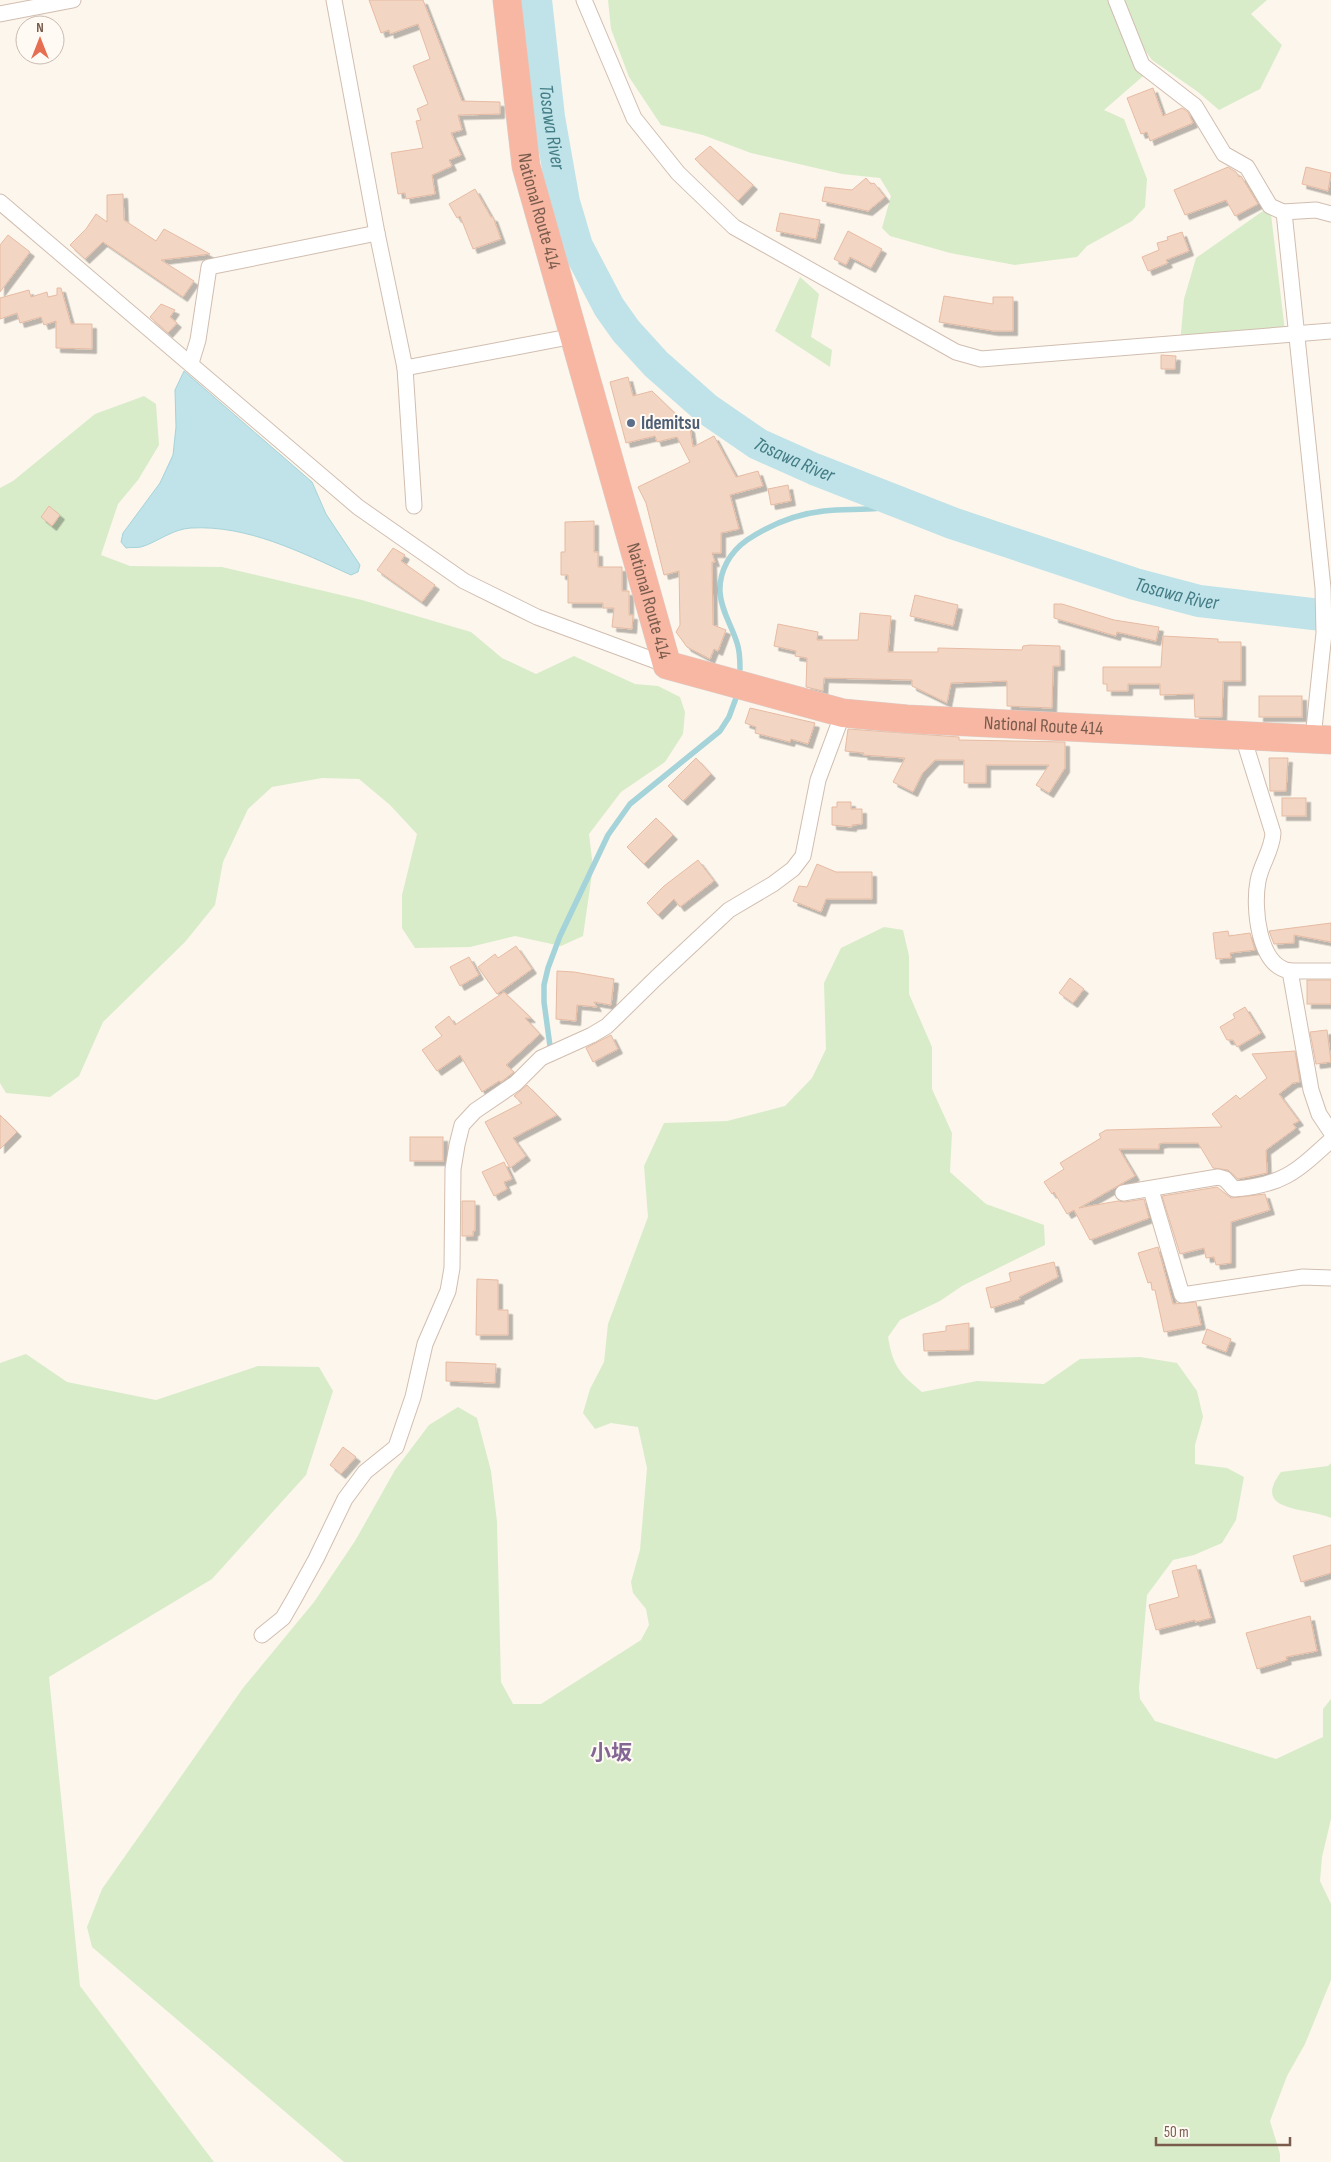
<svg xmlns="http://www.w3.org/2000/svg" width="1331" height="2162" viewBox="0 0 1331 2162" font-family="'Sofia Sans Condensed','Noto Sans JP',sans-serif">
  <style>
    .green { fill: #d8ecc9 }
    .water { fill: #bfe3e8; stroke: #a5d3da }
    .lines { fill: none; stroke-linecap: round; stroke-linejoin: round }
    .stream { stroke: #a5d3da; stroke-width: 5.5 }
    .river { stroke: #bfe3e8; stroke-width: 32 }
    .building { fill: #f3d5c3; stroke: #e6bba3; filter: url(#shadow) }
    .street-casing { stroke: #d1beb0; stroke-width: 17 }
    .highway-casing { stroke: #dad1cd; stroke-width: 29 }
    .street { stroke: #fff; stroke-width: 15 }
    .highway { stroke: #f7b7a3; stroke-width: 28 }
    .service-dot { fill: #5c6f8a; stroke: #fffaf3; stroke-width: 2 }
    .labels { text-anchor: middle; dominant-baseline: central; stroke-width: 4; stroke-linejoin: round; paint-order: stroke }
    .street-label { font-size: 19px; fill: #7a5c4d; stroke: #fffaf3 }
    .service-label { font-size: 19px; font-weight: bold; fill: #4e5e75; stroke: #fffaf3; text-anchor: start }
    .water-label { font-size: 20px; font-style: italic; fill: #437c86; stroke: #fffaf3 }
    .quarter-label { font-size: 21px; font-weight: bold; fill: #846695; stroke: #fffaf3 }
  </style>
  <defs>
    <filter id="shadow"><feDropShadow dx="4.5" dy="4.5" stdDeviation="0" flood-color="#0004"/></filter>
  </defs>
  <rect width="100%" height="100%" fill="#fdf6ec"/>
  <g class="green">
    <path d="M608 0H1267L1251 14 1282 45 1260 89 1219 110 1198 92 1152 60 1133 34 1149 71 1104 110 1124 119 1147 179 1145 207 1132 221 1087 246 1077 257 1015 265 950 253 890 236 882 228 891 196 880 178 842 174 751 153 703 135 661 125 629 77 611 29Z"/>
    <path d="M1270 206 1285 331 1180 344 1184 299 1196 258Z"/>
    <path d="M800 277 819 294 811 337 832 350 830 367 775 331Z"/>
    <path d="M144 396 156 404 159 445 138 480 118 504 101 555 130 566 222 567 362 600 471 632 502 658 536 674 574 656 635 684 658 686 680 697 685 712 683 734 665 762 621 792 589 834 593 867 583 936 561 946 515 936 470 947 415 948 402 928V895L417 834 390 805 359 779 322 778 272 787 248 809 223 862 215 905 185 942 103 1022 79 1076 50 1097 6 1093 0 1083V488L13 481 95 414Z"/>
    <path d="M884 927 903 930 909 956V994L932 1047V1089L952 1133 950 1172 986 1204 1044 1225 1045 1245 962 1286 940 1301 900 1320 888 1337C893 1366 899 1373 922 1392L977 1381 1044 1384 1080 1359 1140 1357 1177 1363 1197 1391 1203 1417 1195 1445V1464L1227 1468 1244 1477 1236 1520 1222 1543 1194 1555 1173 1560 1147 1595 1139 1688 1140 1699 1155 1721 1276 1759 1323 1737V1709L1331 1699V1819L1322 1857 1320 1881 1331 1904V1980L1305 2044 1287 2076 1270 2121 1280 2154V2162H344L92 1947 87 1927 102 1889 243 1688 314 1602 355 1541 395 1470 429 1425 458 1407 477 1418 491 1471 497 1522 501 1682 513 1704H541L641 1640 649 1625 646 1609 633 1593 631 1582 640 1550 647 1468 638 1427 611 1423 595 1429 583 1413 590 1389 604 1362 608 1324 648 1217 644 1166 664 1123 727 1121 785 1106 812 1078 826 1049 824 983 841 948Z"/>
    <path d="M26 1354 67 1382 156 1400 258 1366 319 1367 333 1391 306 1475 212 1579 49 1677 80 1986 214 2162H0V1363Z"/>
    <path d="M1331 1463V1518C1308 1507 1250 1513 1281 1472L1328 1466Z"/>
  </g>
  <path class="water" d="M184 371 312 482 326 514 360 565 358 572 351 575C300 552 248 525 191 528 172 529 158 542 141 547 136 548 130 547 126 548L121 542 123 533 160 483 173 455 176 427 175 390Z"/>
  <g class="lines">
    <g class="stream">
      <path d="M740 669C740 660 740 651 737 643 732 626 721 611 720 592 719 571 730 552 747 540 771 524 795 514 824 511 851 508 878 512 904 503"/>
      <path d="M550 1046 544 1002V985L548 968 560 936 608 835 630 804 720 731 729 717 736 698"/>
    </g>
    <path class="river" id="s1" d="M536 0 549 117 564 202 577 246 609 307 626 331 656 364 707 409 758 444 814 469 952 523 1135 584 1199 601 1331 616"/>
  </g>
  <g class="building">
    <path d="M369 0H423L462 101 500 102V114L458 115 462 130 451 133 461 155 449 160 452 166 432 175 435 194 406 199 405 193 398 194 391 153 423 148 416 121 421 120 417 109 428 104 413 66 430 59 418 24 390 34 389 30 381 33Z"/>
    <path d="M1153 88 1163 116 1182 108 1188 112 1193 123 1150 141 1147 132 1141 134 1127 98Z"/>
    <path d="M710 146 753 185 738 201 695 159Z"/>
    <path d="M1228 167 1236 172 1239 177 1241 176 1258 204 1235 216 1226 200 1185 215 1174 190Z"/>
    <path d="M1306 167 1331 173 1328 191 1302 184Z"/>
    <path d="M866 178 871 184 874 183 885 197 868 211 822 201 825 187 852 190Z"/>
    <path d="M475 189 491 217H493L501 239 473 249 460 216 457 218 449 204Z"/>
    <path d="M123 194 124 220 156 241 164 229 210 254 161 260 194 281 183 297 103 242 85 259 70 245 86 229 96 214 107 222V195Z"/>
    <path d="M780 213 820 220 816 239 776 231Z"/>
    <path d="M848 231 882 249 871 268 850 257 846 265 834 259Z"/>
    <path d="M1182 232 1189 251 1166 260 1168 263 1148 271 1142 257 1159 250 1157 243 1168 240 1167 237Z"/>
    <path d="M8 235 30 252 0 292V245Z"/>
    <path d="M57 288H61L71 324H92V349L56 348V321L44 325 41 317 20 323 17 313 0 319V298L29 290 31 297 47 292 48 297 57 295Z"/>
    <path d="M944 296 993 304V297H1013V331H994L939 322Z"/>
    <path d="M161 304 175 310 170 317 177 323 168 333 150 317Z"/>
    <path d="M1161 355 1176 356 1175 369H1161Z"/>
    <path d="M628 377 633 396 652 391 690 428 693 447 714 436 736 477 758 471 763 486 730 495 739 529 721 533V553H712L715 562H712L713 625 726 630 718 651 714 649 710 659 687 647 676 632 680 625 679 571 664 575 646 503 638 487 690 462 677 437 657 442 655 436 626 443 610 382Z"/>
    <path d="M788 485 791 501 771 505 768 489Z"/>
    <path d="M49 506 60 515 52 526 41 517Z"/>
    <path d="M594 521V552H598V567H622V591H629V615H633L632 629 612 627 614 608H603V603H568V575H561V552H565V522Z"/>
    <path d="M393 548 405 555 401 561 435 585 422 602 377 570Z"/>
    <path d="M915 595 958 605 953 626 910 616Z"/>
    <path d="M1054 604H1062L1114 620 1159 627 1156 641 1117 632 1116 636 1054 618Z"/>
    <path d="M860 613 891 616 888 652H938V648L1022 650 1023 646 1030 645 1060 646V666H1053L1052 708 1007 706V681L951 683 947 703 912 686V680L824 678 823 691 806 687 807 658 795 656 796 651 774 646 778 624 818 632 817 640H858Z"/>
    <path d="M1163 636 1218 639V642H1241V681H1223L1222 717H1195L1194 694 1160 695V684H1128V691H1107V684H1103V667H1161Z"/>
    <rect x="1259" y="696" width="43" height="21"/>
    <path d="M750 708 815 723 808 744 791 739 790 742 755 733 756 727 745 723Z"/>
    <path d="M848 729 959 737V740L1065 742V768L1049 793 1036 785 1049 765H986V783H964V760H935L922 774 913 792 893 782 905 758 863 755 864 753 845 751Z"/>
    <path d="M696 758 711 774 683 801 668 786Z"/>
    <path d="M1269 758H1288L1286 791H1270Z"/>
    <rect x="1282" y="798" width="24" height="18"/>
    <path d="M837 802H851V809H862V824L852 825V827L832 825V807H837Z"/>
    <path d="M656 818 673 835 644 864 627 847Z"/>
    <path d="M698 860 714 881 680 907 674 899 658 915 647 903 664 886Z"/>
    <path d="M817 864 836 872H872V899H826L821 912 793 901 799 886 807 887Z"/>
    <path d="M1331 923V942L1294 935V943L1274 944 1269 931Z"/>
    <path d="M1228 931 1229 936 1250 933 1255 950 1230 953 1231 958 1216 959 1213 933Z"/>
    <path d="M516 946 532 969 497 994 478 967 495 954 498 958Z"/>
    <path d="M469 957 479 975 460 986 450 967Z"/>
    <path d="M557 971 574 972 614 979 611 1005 594 1002 597 1007 577 1005 576 1021 556 1019Z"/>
    <path d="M1070 978 1084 989 1073 1003 1059 993Z"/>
    <rect x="1307" y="980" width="24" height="24"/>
    <path d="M504 992 531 1018H525L540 1034 506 1065 514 1072 501 1082 499 1081 482 1092 460 1055 437 1071 422 1050 442 1036 435 1027 449 1016 455 1025Z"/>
    <path d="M1245 1007 1261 1033 1237 1047 1233 1040H1227L1220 1027 1235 1018 1233 1014Z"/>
    <path d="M1327 1030 1331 1062 1316 1064 1310 1032Z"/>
    <path d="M611 1035 618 1049 593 1062 586 1048Z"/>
    <path d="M1295 1051 1300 1082 1293 1083 1279 1094 1299 1121 1293 1124 1296 1128 1266 1150 1267 1173 1238 1179 1228 1170 1213 1168 1198 1143H1163L1159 1144V1149H1119L1135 1176 1079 1208 1118 1201 1125 1202 1144 1199 1149 1218 1090 1240 1074 1210 1067 1214 1054 1192 1052 1194 1044 1182 1064 1169 1060 1163 1101 1138 1099 1134 1106 1130 1222 1127 1212 1114 1236 1095 1240 1099 1267 1078 1252 1054Z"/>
    <path d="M527 1085 557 1115 513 1138 526 1156 510 1168 485 1122 522 1103 514 1096Z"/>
    <path d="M0 1115 17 1132 0 1149Z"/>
    <rect x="410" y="1137" width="33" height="24"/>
    <path d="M504 1162 512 1179 504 1182 507 1189 494 1196 482 1172Z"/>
    <path d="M1217 1187 1231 1198 1265 1194 1270 1210 1231 1222V1263L1216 1265 1214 1257 1206 1258 1204 1248 1180 1254 1162 1196Z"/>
    <path d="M462 1201H475V1231H473V1236H462Z"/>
    <path d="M1158 1247 1173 1304 1196 1302 1201 1325 1164 1332 1155 1290H1152L1151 1282 1148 1283 1138 1253Z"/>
    <path d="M1054 1262 1058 1277 1019 1297 1020 1299 991 1308 986 1288 1011 1281 1009 1273Z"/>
    <path d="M477 1279 498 1280V1310H508V1335H476Z"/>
    <path d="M969 1323V1350L924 1351 923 1334 946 1331V1326Z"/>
    <path d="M1207 1329 1231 1339 1226 1352 1202 1343Z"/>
    <path d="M446 1362 496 1364 495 1383 446 1381Z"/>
    <path d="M343 1447 356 1457 341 1474 330 1465Z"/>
    <path d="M1331 1545V1573L1301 1582 1293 1556Z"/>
    <path d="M1196 1565 1211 1618 1195 1622V1620L1156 1630 1149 1605 1179 1597 1172 1571Z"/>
    <path d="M1310 1616 1317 1651 1286 1657 1287 1660 1257 1669 1246 1633Z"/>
  </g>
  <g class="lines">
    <defs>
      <g id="street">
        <path d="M334 0 377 233 405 368 574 336"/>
        <path d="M584 0 634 118 678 173 734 227 956 352 981 359 1331 331"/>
        <path d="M1116 0 1142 65 1195 106 1224 154 1247 167 1270 206 1283 212 1316 210 1331 214"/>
        <path d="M0 14 73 0"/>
        <path d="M0 202 358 507 464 581 537 617 667 665"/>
        <path d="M1284 212 1323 588 1324 633 1313 738"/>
        <path d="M191 363 198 340 209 267 377 233"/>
        <path d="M405 368 414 506"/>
        <path d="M1243 737 1273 833C1272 851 1261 864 1258 881 1253 907 1258 966 1290 971L1311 1090 1319 1114 1331 1132"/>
        <path d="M1290 971H1331"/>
        <path d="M1151 1190 1182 1295 1303 1277 1331 1278"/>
        <path d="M1123 1193 1218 1177 1225 1179 1234 1189C1283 1185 1296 1172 1331 1140"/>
        <path d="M262 1635 283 1618 294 1599 316 1559 345 1499 365 1472 396 1447 413 1397 425 1344 448 1291 452 1268 453 1169 457 1145 462 1125 475 1111 516 1083 541 1058 592 1035 607 1026 656 978 729 910 773 884 793 869 803 856 818 780 843 713"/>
      </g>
      <g id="highway">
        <path id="s2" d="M507 0 526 166 667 665 843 713 907 719 1331 740"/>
      </g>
    </defs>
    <use href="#street" class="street-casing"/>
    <use href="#highway" class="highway-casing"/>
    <use href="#street" class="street"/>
    <use href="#highway" class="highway"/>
  </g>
  <circle class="service-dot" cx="631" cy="423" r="5"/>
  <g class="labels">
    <g class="street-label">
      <text stroke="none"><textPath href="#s2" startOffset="214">National Route 414</textPath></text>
      <text stroke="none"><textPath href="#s2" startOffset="619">National Route 414</textPath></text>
      <text stroke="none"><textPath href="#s2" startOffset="1069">National Route 414</textPath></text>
    </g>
    <g class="service-label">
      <text x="641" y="423">Idemitsu</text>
    </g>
    <g class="water-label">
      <text stroke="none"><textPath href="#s1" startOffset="128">Tosawa River</textPath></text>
      <text stroke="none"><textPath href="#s1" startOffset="562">Tosawa River</textPath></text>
      <text stroke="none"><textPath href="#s1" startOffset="968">Tosawa River</textPath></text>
    </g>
    <g class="quarter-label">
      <text x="611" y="1753">小坂</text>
    </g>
  </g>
  <g transform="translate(40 40)"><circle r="24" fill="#fffaf3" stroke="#cabbb1"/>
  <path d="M0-4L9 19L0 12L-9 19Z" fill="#e76f51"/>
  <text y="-8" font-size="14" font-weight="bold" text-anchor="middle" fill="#7a5c4d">N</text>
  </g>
  <path d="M1156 2137v8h134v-8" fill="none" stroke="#7a5c4d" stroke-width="2.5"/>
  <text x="1164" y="2137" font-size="15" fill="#7a5c4d" stroke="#fffaf3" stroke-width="4" paint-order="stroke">50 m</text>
</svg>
